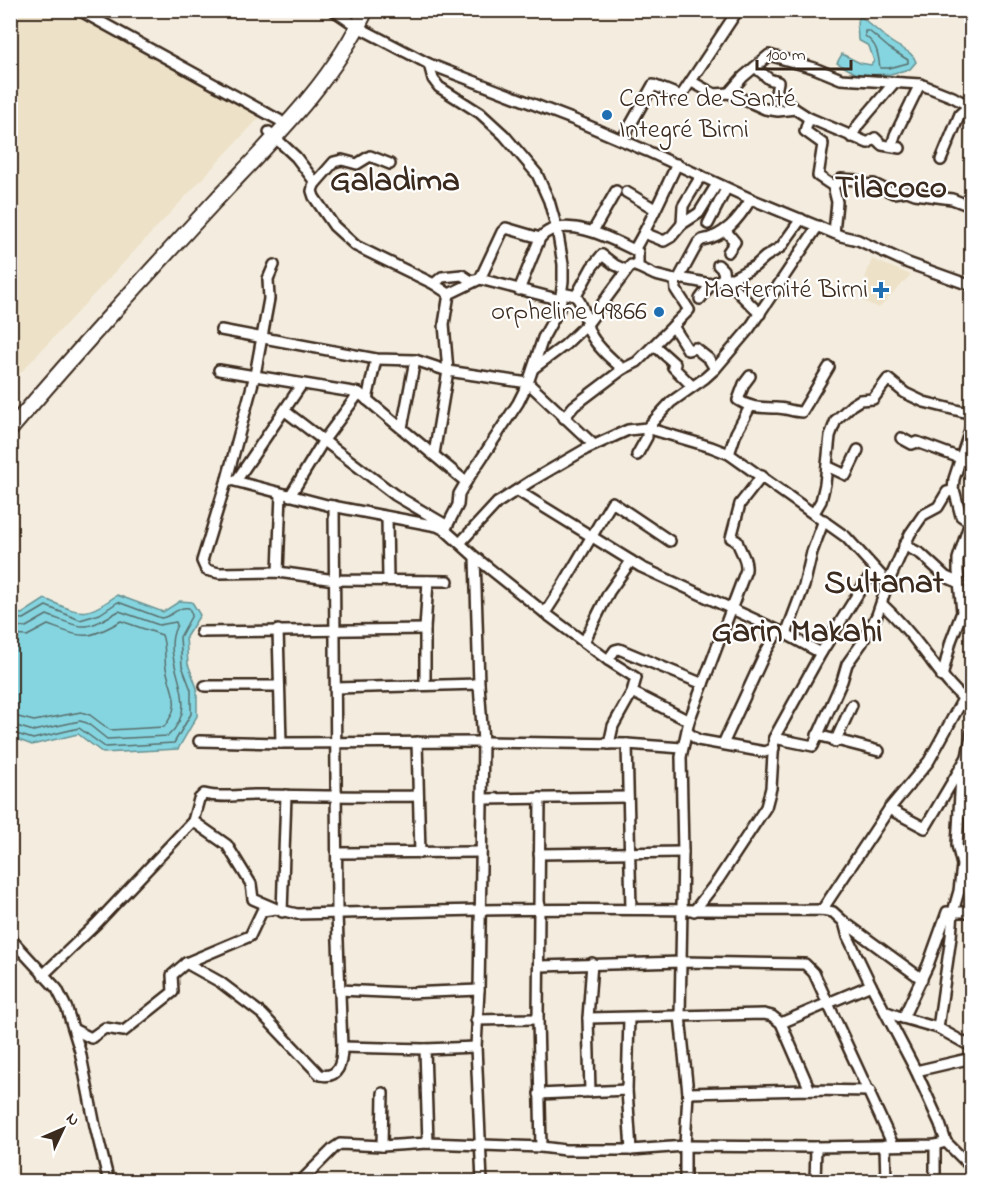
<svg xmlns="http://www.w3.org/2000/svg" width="982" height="1192" viewBox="0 0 982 1192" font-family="'Indie Flower',sans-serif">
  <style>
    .built { fill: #ede1c8 }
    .water { fill: #85d5e0; stroke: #679192; stroke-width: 1.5 }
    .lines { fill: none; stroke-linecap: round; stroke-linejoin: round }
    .shore { stroke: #596e6c; stroke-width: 1.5 }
    .minor-casing { stroke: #3b2a1e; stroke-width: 14 }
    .highway-casing { stroke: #3b2a1e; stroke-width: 18 }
    .minor { stroke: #fff; stroke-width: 9 }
    .highway { stroke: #fff; stroke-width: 14 }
    .poi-dot { fill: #1f6fb2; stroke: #fff; stroke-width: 2 }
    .labels { text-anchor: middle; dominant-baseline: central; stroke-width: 4.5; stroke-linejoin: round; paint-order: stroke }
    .poi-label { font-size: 27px; fill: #3b2a1e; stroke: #fff; text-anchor: end }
    .district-label { font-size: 33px; font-weight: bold; fill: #3b2a1e; stroke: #fff }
  </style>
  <rect width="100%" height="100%" fill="#f4eddf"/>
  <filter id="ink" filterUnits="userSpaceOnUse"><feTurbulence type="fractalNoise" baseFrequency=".0167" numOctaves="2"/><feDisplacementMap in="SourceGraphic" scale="12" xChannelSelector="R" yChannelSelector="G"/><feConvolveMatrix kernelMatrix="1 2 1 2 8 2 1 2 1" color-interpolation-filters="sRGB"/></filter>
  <g filter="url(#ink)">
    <g class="built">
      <path d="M11 11H66L261 116 11 383Z"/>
      <path d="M872 259 911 275 879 308 863 301 869 280 865 278Z"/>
    </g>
    <g class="water">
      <path d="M860 16C870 24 880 33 890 41 900 49 912 50 916 62L910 69 890 74 865 75 855 73 837 63 842 54 860 63 871 65 874 61 869 46 858 40 857 22Z"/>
      <path d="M117 595 163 612 180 601 192 602 200 615 186 637 188 664 197 688V716L178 749 103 753 78 734 32 745 11 737V612L22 614 45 599C81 614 84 619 117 595Z"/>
    </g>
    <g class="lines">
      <g class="shore">
        <path d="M865 31H869L889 48 908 60V63L889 68H880C878 54 878 45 865 36Z"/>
        <path d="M10 618 24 619 46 606 80 620 100 614 118 602 161 618C172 617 177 606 189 608L192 615 180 637 182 666 191 690V714L174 743 105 747 79 728 33 739 10 732"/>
        <path d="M10 626 26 627 47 615C86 629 82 632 119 611L159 625 176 622 177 625C157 662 206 701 168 736L107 739 87 723 80 721 33 731 10 724"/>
        <path d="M10 635 27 636 48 625C84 638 86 641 121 621L162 635C166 645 164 658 166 668 171 694 183 703 164 727L110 730 90 715 81 712 34 721 10 715"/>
      </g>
      <defs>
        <g id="minor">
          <path d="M79 10 279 120"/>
          <path d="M333 10 358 27 429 64 577 121 647 151 751 199 841 236 858 240 908 263 972 286"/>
          <path d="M429 64 433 79 439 87 480 113 504 135 537 174 549 201 557 229 563 264V281L559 309 543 338 528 383 518 403 466 482"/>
          <path d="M755 67 769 79 778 82 776 93 795 109"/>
          <path d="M692 82 714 94 729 93 765 109 778 111 795 109 809 118 868 143 875 138 882 145 900 148"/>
          <path d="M729 93 743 77 769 55 814 68 841 79 920 84 953 97 969 106 972 104"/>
          <path d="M809 118 805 131 823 144 818 176 833 186 837 202 834 233"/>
          <path d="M269 132 296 157 315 182 312 191 314 197 334 226 356 246 434 284 449 294"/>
          <path d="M851 137 859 124 894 83"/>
          <path d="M622 140 653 85 681 96 738 10"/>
          <path d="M892 146 895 135 920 84"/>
          <path d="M941 160 960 114 969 106 972 82"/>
          <path d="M313 186 334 162 342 160 357 164 370 156 390 164"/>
          <path d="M833 186 841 179 857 180 866 185 874 184 893 193 907 191 915 194 952 199 965 204 972 208"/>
          <path d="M626 192 655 209"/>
          <path d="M682 224 683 206 701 176"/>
          <path d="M708 224 726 189"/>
          <path d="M725 230 735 242 728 252"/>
          <path d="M593 231 616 191"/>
          <path d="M644 233 664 241 671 237 682 224 699 213 717 184"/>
          <path d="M634 250C651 222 663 193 677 164"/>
          <path d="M274 265 268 279 269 299 255 375 227 479 202 561 206 570 219 573 278 572 335 580 448 581"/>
          <path d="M718 265 723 270 724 278 760 314"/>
          <path d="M679 278 698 243 702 240C725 236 738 220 751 199"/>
          <path d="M434 284 442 277 462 275 471 281 480 279 561 300"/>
          <path d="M519 290 540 238C563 212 614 240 638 252V267L655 275 675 280 679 278 711 284 724 278H733L755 266 765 257 781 247 801 219"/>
          <path d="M562 293 576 296C587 311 584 320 590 333 597 347 611 359 623 369"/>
          <path d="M576 296 592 267 602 255 615 265 626 270"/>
          <path d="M700 299 711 284"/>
          <path d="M673 326 688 350 695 348 709 359 715 369"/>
          <path d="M221 330 376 359 415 360 448 371 528 383 594 445"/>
          <path d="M655 346 675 364 673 367 692 386"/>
          <path d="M534 368 565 345 588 323 631 265 638 267"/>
          <path d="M219 370 359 393"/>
          <path d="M750 376 744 384 738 400C752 409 762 407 777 408 786 408 793 412 802 412L829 367"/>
          <path d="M367 400 376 359"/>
          <path d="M285 411 395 495 446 525"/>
          <path d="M564 418 574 406 623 369 637 362 689 310 676 290 675 280"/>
          <path d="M402 428 415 360"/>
          <path d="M901 438 912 444 917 442 960 458"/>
          <path d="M434 454 448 371 444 324 449 294 480 279 502 232 506 228 540 238"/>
          <path d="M729 454 736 433 750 407"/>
          <path d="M637 455 647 437V428L711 447 729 454 846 537 888 583 877 615 862 643 847 664 842 681 813 746 774 738 821 653 864 584 876 572"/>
          <path d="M827 466 846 475 858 450"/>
          <path d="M227 479 327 505 437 526 445 530 475 557 479 684 483 742 479 990 476 1047 482 1182"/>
          <path d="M236 481 302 384"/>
          <path d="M518 491 641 567 786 634 821 653"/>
          <path d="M290 496 324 440 359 393 466 482 459 494 458 505 445 530"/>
          <path d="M814 513 821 501 825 484 830 436 836 420 852 405 860 400 873 399 888 379 905 393 924 402 972 414"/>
          <path d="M387 517 388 580"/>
          <path d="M460 543 497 503 531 481 586 449 628 430 647 428 671 402 705 378 715 369 749 329 818 226"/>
          <path d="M904 545 921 554 946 577 960 583"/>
          <path d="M475 557 545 613 608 660 636 678 632 692 613 726 609 744"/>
          <path d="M278 572 281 494"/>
          <path d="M888 583 910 534 923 515 938 507 947 492 953 491"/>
          <path d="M882 604C897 618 910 633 922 649 938 669 951 690 972 705"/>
          <path d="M545 613 563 585 612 502 670 541"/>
          <path d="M278 630 281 743"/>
          <path d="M201 632 425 629"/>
          <path d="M786 634 804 586 812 552 824 520"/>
          <path d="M584 642 609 592 631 561"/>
          <path d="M608 660 615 650 619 649 703 684"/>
          <path d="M942 677 951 641 962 612 958 571V559L970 522 961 516 955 493 953 491 954 479 972 424"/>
          <path d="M425 685V629L428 581"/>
          <path d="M205 686H279"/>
          <path d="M336 688 479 684"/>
          <path d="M632 692 689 721"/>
          <path d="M687 732 698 740 754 750 765 752 774 748"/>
          <path d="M817 735 879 751"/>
          <path d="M199 741 281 743 483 742 627 744 682 748"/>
          <path d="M417 742 420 853"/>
          <path d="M835 742 852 705"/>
          <path d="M627 744 631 909"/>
          <path d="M723 744 765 653 778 631"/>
          <path d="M540 798 538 1019 541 1147"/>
          <path d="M483 799 628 797"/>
          <path d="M889 809 925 828 967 757 972 731"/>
          <path d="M959 812 972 813"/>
          <path d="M193 821 199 799 204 794C222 799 242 794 260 795 313 796 365 797 418 796"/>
          <path d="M337 853 481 852"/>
          <path d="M539 854 683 852"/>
          <path d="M822 910 889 809 929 761 963 699"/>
          <path d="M694 911 718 880 766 807 771 788 774 738"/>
          <path d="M282 912 286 795"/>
          <path d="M953 912H972"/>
          <path d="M844 922 922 979"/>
          <path d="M10 938 57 989 67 1009 80 1051 95 1126 109 1182"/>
          <path d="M186 963 250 936 262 911 276 909 297 914C358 913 419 911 480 910 594 908 708 911 822 910L833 912 844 922 848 937 871 985 916 1071 940 1124 946 1142 972 1168"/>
          <path d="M540 966 682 962 805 964 814 973 893 1145"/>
          <path d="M43 975 96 924 193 821 227 845 251 884 253 899 274 908"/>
          <path d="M339 990 407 993 479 990"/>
          <path d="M887 1012 903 1018 928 965 947 912 953 913"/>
          <path d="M588 1018 764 1014 772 1016 781 1023 810 1090"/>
          <path d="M629 1018 627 1090 631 1150"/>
          <path d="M903 1018 938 1028 972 1047"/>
          <path d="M476 1020 538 1019"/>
          <path d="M781 1023 871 985"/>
          <path d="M938 1028 951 937 953 912 959 891 962 865 957 845 959 812 961 775 967 757"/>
          <path d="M75 1030 91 1038 105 1028 124 1031 173 992 172 975 186 963 220 982 262 1014 320 1075C339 1079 342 1063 342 1047L337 914 334 506"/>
          <path d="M342 1047 425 1049 476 1047"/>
          <path d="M425 1049 428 1143"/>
          <path d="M916 1071 972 1058"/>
          <path d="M590 1092 588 1018 592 963"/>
          <path d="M688 1093 810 1090 870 1091"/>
          <path d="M539 1094 627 1090"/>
          <path d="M885 1145 886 1182"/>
          <path d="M935 1145V1182"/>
          <path d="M382 1146 383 1093"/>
          <path d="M300 1182 334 1148 340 1144 382 1146 428 1143 541 1147 565 1150H631L685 1146 816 1147 935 1145 946 1142"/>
          <path d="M685 1182V1146L688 1093 680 1016 683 852 681 757 689 721 746 570C747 558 740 552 737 541L731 538 740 504 762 476"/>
          <path d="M815 1182 816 1147"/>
        </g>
        <path id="highway" d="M10 430C76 352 145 277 214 202 269 143 331 85 366 10"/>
      </defs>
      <use href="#minor" class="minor-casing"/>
      <use href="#highway" class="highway-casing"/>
      <use href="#minor" class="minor"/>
      <use href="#highway" class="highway"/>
    </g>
  </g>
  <g class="poi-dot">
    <circle cx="607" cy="115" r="6"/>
    <path d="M878 281h6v6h6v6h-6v6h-6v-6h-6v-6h6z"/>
    <circle cx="659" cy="312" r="6"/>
  </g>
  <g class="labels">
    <g class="poi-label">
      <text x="619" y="99" text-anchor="start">Centre de Santé<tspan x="619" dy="31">Integré Birni</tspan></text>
      <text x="868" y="290">Marternité Birni</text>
      <text x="647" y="312">orpheline 49866</text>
    </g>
    <g class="district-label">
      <text x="395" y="182">Galadima</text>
      <text x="891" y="189">Tilacoco</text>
      <text x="884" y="584">Sultanat</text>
      <text x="797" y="633">Garin Makahi</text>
    </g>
  </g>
  <rect width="982" height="1192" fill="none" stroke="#fff" stroke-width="36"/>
  <rect x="18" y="18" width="946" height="1156" fill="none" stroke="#3b2a1e" stroke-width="2" filter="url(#ink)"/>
  <g transform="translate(63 1129) rotate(46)" stroke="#ffffff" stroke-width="4.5" paint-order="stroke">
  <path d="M0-4.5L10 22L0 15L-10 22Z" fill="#3b2a1e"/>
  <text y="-9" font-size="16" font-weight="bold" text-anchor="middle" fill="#3b2a1e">N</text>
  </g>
  <path d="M757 60v9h94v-9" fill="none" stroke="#3b2a1e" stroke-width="3"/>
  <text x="766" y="60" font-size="18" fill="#3b2a1e" stroke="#ffffff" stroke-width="4.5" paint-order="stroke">100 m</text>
</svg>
